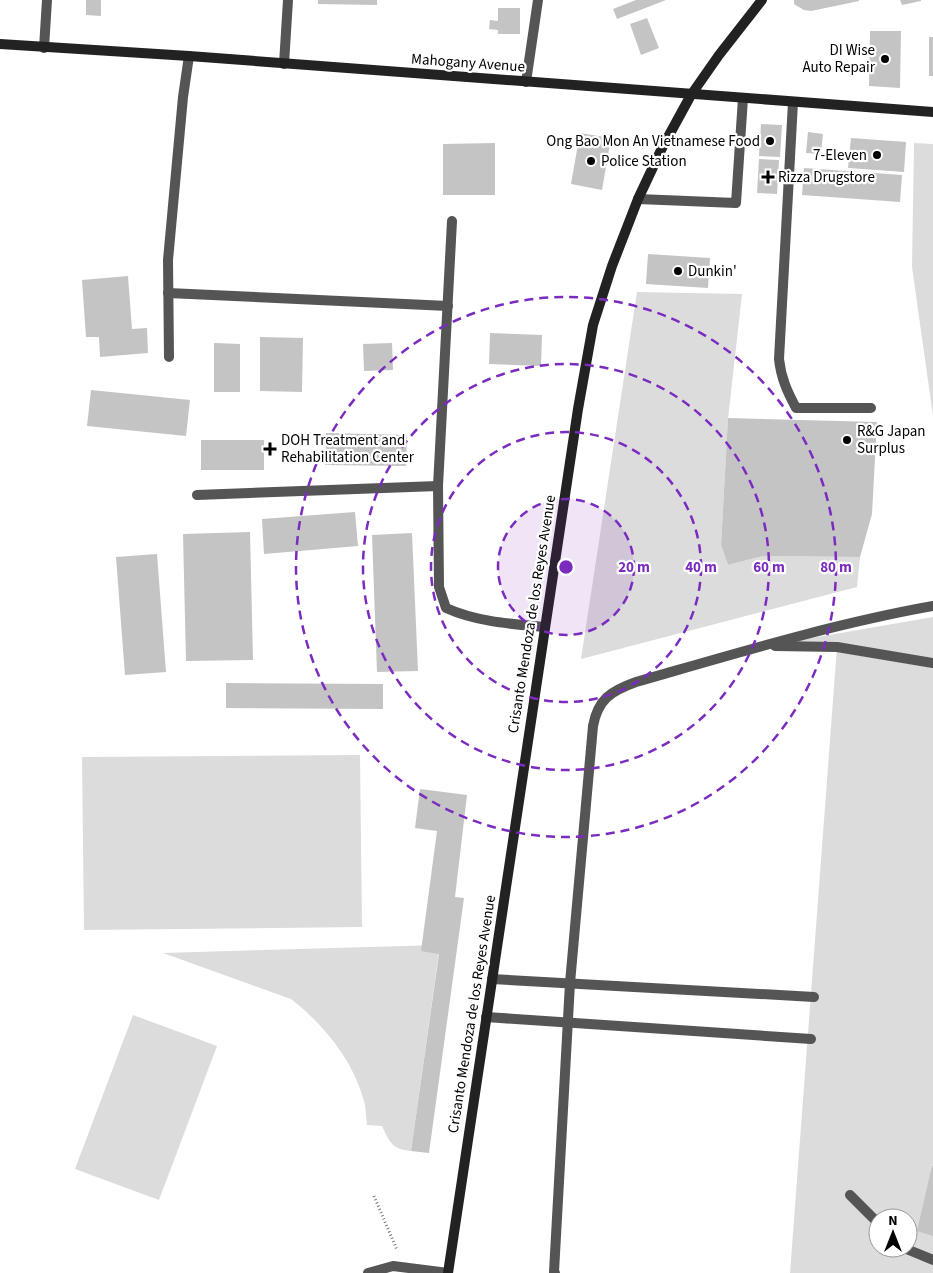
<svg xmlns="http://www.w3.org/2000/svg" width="933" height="1273" viewBox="0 0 933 1273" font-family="'Source Sans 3',sans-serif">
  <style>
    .green { fill: #dcdcdc; fill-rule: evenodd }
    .building { fill: #c4c4c4 }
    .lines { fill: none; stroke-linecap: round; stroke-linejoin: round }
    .path { stroke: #777; stroke-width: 3; stroke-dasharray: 1 2.5; stroke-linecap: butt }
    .lane { stroke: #555; stroke-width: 10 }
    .street { stroke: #555; stroke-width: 10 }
    .secondary { stroke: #222; stroke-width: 10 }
    .ring { fill: none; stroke: #7b2cbf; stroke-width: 2.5; stroke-dasharray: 9 6 }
    .poi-dot { fill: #000; stroke: #fff; stroke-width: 2 }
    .labels { text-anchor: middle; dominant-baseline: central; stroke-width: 4.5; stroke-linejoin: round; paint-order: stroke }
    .poi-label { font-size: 15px; fill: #000; stroke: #fff; text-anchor: start }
    .street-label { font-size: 15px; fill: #000; stroke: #fff }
    .centre { fill: #7b2cbf; stroke: #fff; stroke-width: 2.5 }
    .ring-label { font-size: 15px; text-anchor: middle; font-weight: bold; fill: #7b2cbf; stroke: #fff; stroke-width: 4.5; stroke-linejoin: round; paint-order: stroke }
  </style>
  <rect width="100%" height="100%" fill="#fff"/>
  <g class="green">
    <path d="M914 143 933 144V416L912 267Z"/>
    <path d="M637 292 742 294 728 419 721 545 728 565 763 556 860 557 857 587 581 659Z"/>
    <path d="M933 617V1273H790L837 647 777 644ZM878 1218H908V1248H878Z"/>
    <path d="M360 755 362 927 84 930 82 757Z"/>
    <path d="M440 945 411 1151C392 1149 390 1143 382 1126L367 1125C366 1116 366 1106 363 1098 352 1059 323 1024 291 999L163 953Z"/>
    <path d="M133 1015 217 1046 159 1200 75 1169Z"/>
  </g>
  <g class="building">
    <path d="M86 0H101V16L86 15Z"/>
    <path d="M318 0H377V5L318 4Z"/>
    <path d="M636 0H666L617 19 613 9Z"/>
    <path d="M794 0H859V1L811 11 804 10 794 4Z"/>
    <path d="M900 0H921V1L902 5Z"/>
    <path d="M498 8H520V34H498V30L489 29 490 20 498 21Z"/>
    <path d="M647 18 659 48 641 55 630 24Z"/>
    <path d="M870 31H901L900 88 869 86Z"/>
    <rect x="929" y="37" width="4" height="39"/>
    <path d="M761 124 782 125 780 157 759 156Z"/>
    <path d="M808 132 823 134 821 154 806 153Z"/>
    <path d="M580 133 611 138 602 190 571 184Z"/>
    <path d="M851 138 906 142 904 172 848 168Z"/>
    <path d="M495 143V195H443V144Z"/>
    <path d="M759 159 779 160 777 194 757 193Z"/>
    <path d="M804 168 902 175 900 202 802 195Z"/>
    <path d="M648 254 710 258 708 288 646 284Z"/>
    <path d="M128 276 132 329 147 328 148 353 100 357 99 337H86L82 280Z"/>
    <path d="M490 333 542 335 541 366 489 364Z"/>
    <path d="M260 337 303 338 302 392 260 391Z"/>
    <path d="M214 343 240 344V392H214Z"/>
    <path d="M392 343 393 370 364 371 363 344Z"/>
    <path d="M91 390 190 400 186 436 87 426Z"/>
    <path d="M728 418 877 422 872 514 860 557 763 556 728 565 721 545Z"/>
    <path d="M326 433 407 435 406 466 325 465Z"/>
    <rect x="201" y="440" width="63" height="30"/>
    <path d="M355 512 358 546 264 554 262 519Z"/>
    <path d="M250 532 253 660 186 661 183 534Z"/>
    <path d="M412 533 418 671 377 672 372 535Z"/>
    <path d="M157 554 166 672 125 675 116 557Z"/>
    <path d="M226 683 383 684V709L226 708Z"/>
    <path d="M420 789 467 795 455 897 464 898 429 1153 411 1151 439 954 421 951 437 831 415 828Z"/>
    <path d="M932 1166H933V1236L917 1231Z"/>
  </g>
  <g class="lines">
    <path class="path" d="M374 1196 397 1250"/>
    <g class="lane">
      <path d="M793 102 779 359C781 378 787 391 796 408H871"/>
      <path d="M638 199 736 203 743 98"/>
      <path d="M775 646 837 647 933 663"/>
      <path d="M492 979 814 997"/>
      <path d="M486 1017 811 1039"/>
      <path d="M850 1195 878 1223"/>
      <path d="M904 1248 933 1260"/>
      <path d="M555 1273 554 1272 570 983 593 726C598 699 611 691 636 682 734 654 832 624 933 606"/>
    </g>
    <g class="street">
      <path d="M44 48 47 0"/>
      <path d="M284 64 288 0"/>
      <path d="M526 82 538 0"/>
      <path d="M452 221 438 486 439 587 446 608C477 622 512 624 545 627"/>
      <path d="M168 293 448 306"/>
      <path d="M169 357 168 260 183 97 189 56"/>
      <path d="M197 495 438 486"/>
      <path d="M368 1273 393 1266 448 1273"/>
    </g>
    <g class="secondary">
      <path d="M0 44 189 56 933 112"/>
      <path d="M448 1273 578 409 593 325 612 266 638 199 662 148 691 95 719 55 762 0"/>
    </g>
  </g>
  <circle cx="566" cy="567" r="68" fill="#7b2cbf" fill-opacity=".12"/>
  <g class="ring">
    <circle cx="566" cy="567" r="68"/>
    <circle cx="566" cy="567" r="135"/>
    <circle cx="566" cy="567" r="203"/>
    <circle cx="566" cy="567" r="270"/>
  </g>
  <g class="poi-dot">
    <circle cx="885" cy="59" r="5"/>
    <circle cx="770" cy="141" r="5"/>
    <circle cx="877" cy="155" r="5"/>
    <circle cx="591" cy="161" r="5"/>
    <path d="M765.5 169.5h5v5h5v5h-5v5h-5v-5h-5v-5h5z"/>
    <circle cx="678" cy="271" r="5"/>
    <circle cx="847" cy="440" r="5"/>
    <path d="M267.5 441.5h5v5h5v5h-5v5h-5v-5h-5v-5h5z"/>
  </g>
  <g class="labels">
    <g class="poi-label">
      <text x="875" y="50" text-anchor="end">DI Wise<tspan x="875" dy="17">Auto Repair</tspan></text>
      <text x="760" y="141" text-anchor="end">Ong Bao Mon An Vietnamese Food</text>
      <text x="867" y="155" text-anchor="end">7-Eleven</text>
      <text x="601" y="161">Police Station</text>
      <text x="778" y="177">Rizza Drugstore</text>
      <text x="688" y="271">Dunkin'</text>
      <text x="857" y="431">R&amp;G Japan<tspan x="857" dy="17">Surplus</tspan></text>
      <text x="281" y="440">DOH Treatment and<tspan x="281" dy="17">Rehabilitation Center</tspan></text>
    </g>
    <g class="street-label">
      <text transform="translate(468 63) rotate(4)">Mahogany Avenue</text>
      <text transform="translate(532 614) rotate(-81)">Crisanto Mendoza de los Reyes Avenue</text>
      <text transform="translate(472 1014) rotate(-81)">Crisanto Mendoza de los Reyes Avenue</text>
    </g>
  </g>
  <circle cx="566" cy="567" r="8" class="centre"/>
  <g class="ring-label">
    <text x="634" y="572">20 m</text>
    <text x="701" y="572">40 m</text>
    <text x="769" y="572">60 m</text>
    <text x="836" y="572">80 m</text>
  </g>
  <g transform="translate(893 1233)"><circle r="24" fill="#ffffff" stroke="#999999"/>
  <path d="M0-4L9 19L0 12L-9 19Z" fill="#000000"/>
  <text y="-8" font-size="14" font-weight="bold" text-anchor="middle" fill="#000000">N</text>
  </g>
</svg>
